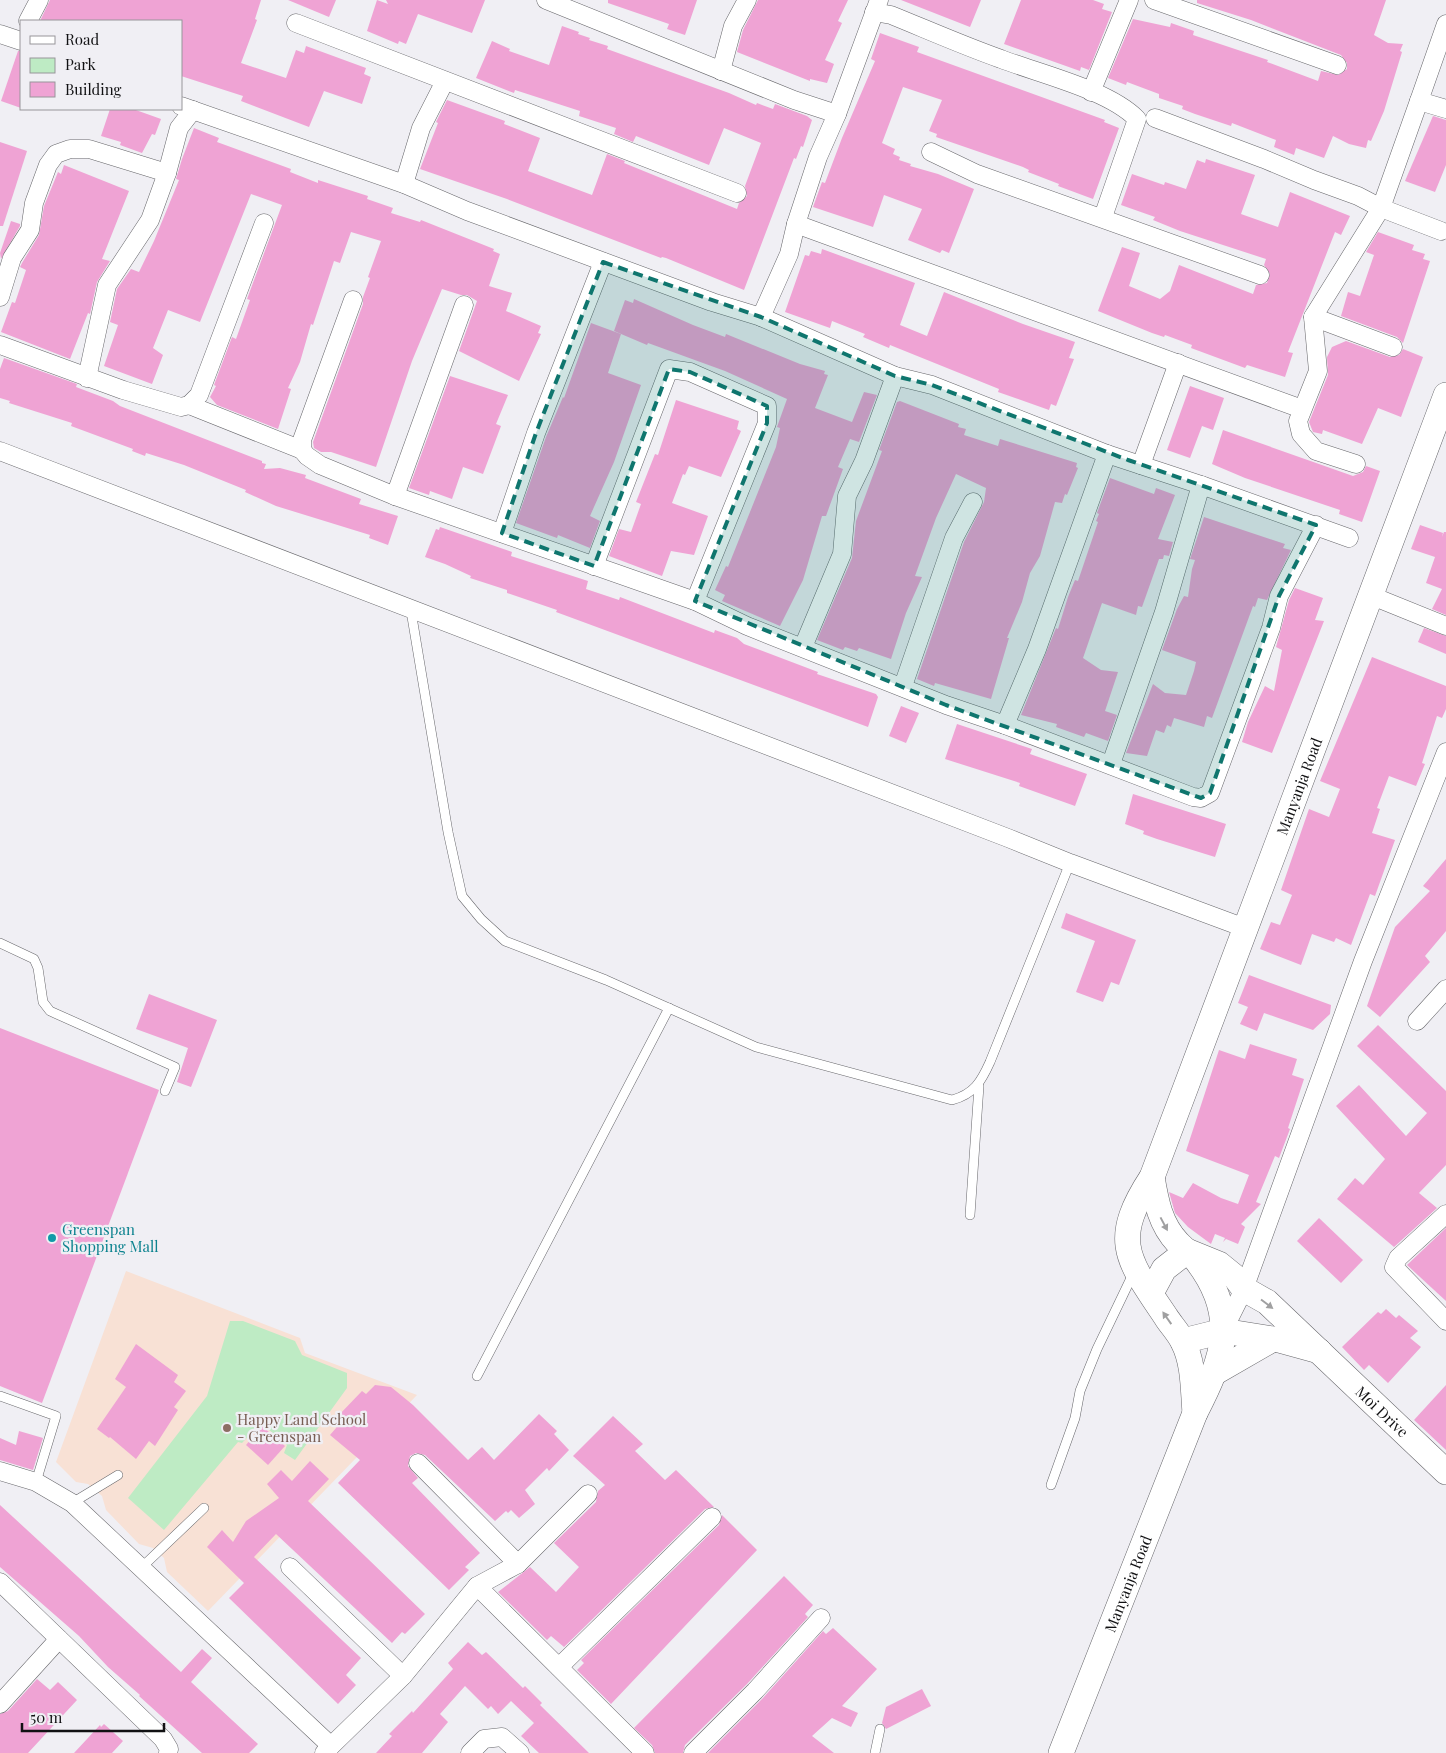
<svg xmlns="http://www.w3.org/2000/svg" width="1446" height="1753" viewBox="0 0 1446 1753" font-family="'Playfair Display',serif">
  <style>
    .education { fill: #f8e1d5 }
    .green { fill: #beebc4 }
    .building { fill: #efa3d4 }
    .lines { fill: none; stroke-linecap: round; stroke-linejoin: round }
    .lane-casing { stroke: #67676b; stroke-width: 10 }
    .street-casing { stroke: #67676b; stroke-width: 19 }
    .secondary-casing { stroke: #67676b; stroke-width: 26 }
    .lane { stroke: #fff; stroke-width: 9 }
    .street { stroke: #fff; stroke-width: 18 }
    .secondary { stroke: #fff; stroke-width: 25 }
    .oneway { fill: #a0a0a1 }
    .marked { fill: #0f766e; fill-opacity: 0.2; stroke: #0f766e; stroke-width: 4; stroke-dasharray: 10 6; stroke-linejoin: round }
    .culture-dot { fill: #0f9aa8; stroke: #f0eff4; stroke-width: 2 }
    .education-dot { fill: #8d6e63; stroke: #f0eff4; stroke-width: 2 }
    .labels { text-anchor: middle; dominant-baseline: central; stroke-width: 4.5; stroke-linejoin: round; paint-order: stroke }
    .street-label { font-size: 15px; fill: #111113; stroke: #f0eff4 }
    .culture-label { font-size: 15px; fill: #0d838f; stroke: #f0eff4; text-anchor: start }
    .education-label { font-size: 15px; fill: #785e54; stroke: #f0eff4; text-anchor: start }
  </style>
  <rect width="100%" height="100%" fill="#f0eff4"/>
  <path class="education" d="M126 1271 300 1338 305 1353 417 1395 208 1611 167 1572 164 1558 153 1548 139 1544 106 1510 102 1496 88 1484 76 1482 56 1462Z"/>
  <path class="green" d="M230 1321H243L295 1341 302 1355 347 1373V1388L295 1460 284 1453 287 1445 261 1423 242 1443 238 1442 164 1530 128 1498 207 1396Z"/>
  <g class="building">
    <path d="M50 0H261L255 19 257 20 241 63 286 78 296 50 304 53 306 46 366 68 364 74 371 77 362 104 324 91 309 127 241 101 243 96 181 76V21H40Z"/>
    <path d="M288 0H336L329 17Z"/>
    <path d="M377 0 388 4 386 0H485L472 33 418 14 406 44 399 41 398 44 367 31Z"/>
    <path d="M608 0H697L685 35 667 29 669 24 608 3Z"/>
    <path d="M758 0H848L838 21 842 23 825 60 834 64 827 83 810 79V81L737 52 743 30Z"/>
    <path d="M901 0H981L970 27Z"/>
    <path d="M1021 0H1093L1104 4 1102 9 1112 12 1089 70 1081 67 1080 71 1004 44Z"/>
    <path d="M1197 0H1386L1374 35 1388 43 1403 44 1400 51 1402 52 1384 111 1371 141 1368 140 1366 148 1349 144 1333 136 1324 158 1296 148 1294 155 1274 147 1276 140 1232 123 1231 126 1195 114 1182 109 1183 106 1159 98V94L1127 82 1126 85 1108 78 1133 19 1170 27 1171 23 1194 31 1193 35 1268 60 1267 62 1318 81 1321 71 1338 75 1347 69V63L1341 55 1251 20 1197 3Z"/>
    <path d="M562 26 579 32 578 34 590 38 589 40 608 46 607 49 729 93 756 105 757 103 773 109 775 104 807 116 812 120 803 147 801 146 796 159 794 158 744 290 666 258 662 257 661 258 507 199 420 169 438 123 436 122 447 100 505 121 504 124 540 138 528 171 592 195 607 154 625 161 624 163 737 209 739 203 747 196 745 186 761 143 724 128 709 165 636 136 633 142 614 134 616 128 579 116 580 111 515 90 514 93 476 78 492 41 510 49 509 51 549 65Z"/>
    <path d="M880 33 919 47 917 52 1105 120 1104 122 1119 128 1093 199 1058 186 1059 184 1028 172 1029 170 1023 167 936 137 937 134 929 131 942 100 903 87 882 143 895 149 893 154 900 157 899 160 911 164 910 166 938 174 974 189 949 253 942 250 940 253 908 240 922 209 884 195 873 227 813 207 822 182 825 183 842 138 875 61 871 59Z"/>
    <path d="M18 51H21V108L1 101Z"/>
    <path d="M110 109H133L161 119 155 135 152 134 142 153 120 145 121 142 101 136Z"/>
    <path d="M1433 116 1446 120V165L1435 192 1405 181Z"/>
    <path d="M194 128 219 138 217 142 291 169 290 172 318 183V180L368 196 367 199 393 208 391 213 420 222 421 220 494 249 493 251 500 254 489 286 512 293 506 311 541 326 538 333 541 334 519 381 459 351 477 301 467 295H461L442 289 412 361 376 467 331 452H321L314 448 313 442 363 304V297L370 278 368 277 381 241 351 232 340 263 334 261 313 325 311 324 300 362 288 388 291 389 278 429 217 405 210 397 216 386 214 385 232 337 236 339 250 300 247 299 282 205 251 194 200 322 168 310 153 348 163 355 152 384 104 366 118 325 110 322 117 289 131 269 139 272 154 241 179 180 176 179 182 159Z"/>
    <path d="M0 142 27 151 3 226H0Z"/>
    <path d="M1206 159 1255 175 1241 214 1278 227 1290 192 1350 216 1341 235 1335 232 1288 352 1293 353 1285 377 1247 365 1245 368 1191 348 1192 345 1165 335 1164 337 1152 333 1098 311 1122 247 1140 253 1129 286 1160 299 1170 291 1179 265 1253 294 1256 285 1267 283 1270 274 1264 265 1266 259 1180 231 1153 220 1155 217 1121 205 1132 174 1164 185 1165 182 1186 189 1197 160 1205 163Z"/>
    <path d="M64 165 129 191 102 259 110 261 97 282 90 314 88 313 70 359 1 332 12 302 15 303 26 270 20 267 22 263 39 235 44 206 58 172 61 174Z"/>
    <path d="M11 221 20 224V226L1 259 0 253Z"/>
    <path d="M1378 232 1414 245 1412 250 1425 254 1423 259 1430 261 1403 343 1397 337 1341 316 1348 292 1360 296 1374 255 1366 252Z"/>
    <path d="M822 249 915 283 900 325 927 336 944 292 1023 324 1075 342 1069 358 1074 359 1056 406 1051 404 1049 410 998 392 999 389 890 345 889 348 863 337 865 334 832 321 830 328 785 312 805 255 809 256 811 251 821 254Z"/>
    <path d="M634 299 693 325 725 337 726 334 800 364 825 371 824 374 828 375 815 408 852 422 864 392 877 395 859 442 850 439 838 467 843 469 826 516H822L803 580 780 626 722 601 725 595 715 590 726 566 728 567 776 447 780 428 777 427 787 399 725 371 648 343 647 345 614 331 625 300 633 303Z"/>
    <path d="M591 323 621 334 608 373 641 385 614 462 590 516 600 521 590 548 558 535 557 538 516 523 546 437 563 397 564 398Z"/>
    <path d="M1346 341 1390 357 1399 355 1403 349 1423 357 1401 417 1378 408 1362 444 1323 430 1322 434 1313 432 1309 422 1328 375 1327 357 1332 347Z"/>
    <path d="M4 358 77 384 76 387 113 401 120 406 262 461V463L266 464 264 469 280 468 306 475 305 478 361 499 359 504 398 516 388 545 369 538 370 535 276 506 245 492 246 490 184 465 146 453 145 456 132 451 133 449 71 426 72 423 9 403 10 401 0 398V369Z"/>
    <path d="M450 376 508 395 496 424 501 426 483 474 463 467 452 499 430 491 429 495 409 488Z"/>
    <path d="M1190 386 1224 398 1213 430 1202 426 1190 458 1167 450Z"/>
    <path d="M676 400 739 421 737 429 741 431 721 477 689 466 685 475 683 474 672 503 708 516 694 555 671 551 662 576 609 556 619 529 631 532 641 504 636 502 655 454 658 455Z"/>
    <path d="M900 401 959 424 958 427 966 429 964 435 998 446 1000 439 1077 463 1076 467 1078 468 1067 495 1065 494 1062 503 1055 502 1040 556 1030 573 1022 602 1007 638H1009L991 699 935 683 934 686 917 679 964 542 984 502 986 488 956 474 936 518 915 576 922 577 906 613 891 659 859 648 857 651 845 647 843 650 817 640 852 558 856 521 882 451 879 450 897 402Z"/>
    <path d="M1223 430 1353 476 1363 472 1366 466 1380 471 1362 522 1339 514 1340 510 1245 478 1212 464Z"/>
    <path d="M1110 478 1154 494 1156 488 1175 495 1158 539 1173 542 1169 556 1164 555 1163 559H1159L1142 607 1138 606 1136 615 1102 603 1083 658 1101 670 1118 672 1105 711 1117 715 1108 741 1086 733 1084 737 1056 727 1057 724 1021 715 1056 628 1058 629 1068 597 1075 580 1078 581 1098 522 1096 521 1099 514 1097 513Z"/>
    <path d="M1204 517 1285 544 1283 548 1291 550 1267 600 1258 598 1255 607 1253 606 1212 718 1207 716 1204 727 1174 718 1171 727 1167 725 1164 733 1156 730 1147 756 1126 753 1153 684 1165 693 1186 695 1194 671 1196 662 1162 650 1177 609 1184 596 1188 597 1192 569 1195 560 1190 559Z"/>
    <path d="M1420 525 1443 533 1442 537 1444 532H1446V615L1432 609 1442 589 1426 583 1435 557 1411 549Z"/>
    <path d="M440 527 512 552 511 556 588 581 586 589 619 600 620 597 714 633 715 630 737 638 744 644 818 672 817 674 876 694 878 697 868 727 556 612 557 610 507 593V590L470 578 471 576 445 564 425 557 436 529 439 530Z"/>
    <path d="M1295 588 1323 598 1315 620 1324 621 1272 753 1242 742 1248 722 1265 686 1274 691 1282 650 1276 647 1289 600Z"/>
    <path d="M1424 628 1446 636V654L1418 642Z"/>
    <path d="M1372 657 1446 686V709L1442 718 1437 716 1422 763 1425 764 1416 786 1389 776 1377 808 1380 809 1372 833 1395 840 1375 896 1370 894 1351 945 1336 938 1334 942 1312 934 1301 965 1260 949 1271 922 1280 925 1292 895 1281 890 1309 809 1329 817 1340 789 1320 781Z"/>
    <path d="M901 706 919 713 906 743 889 736Z"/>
    <path d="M957 724 1032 749 1030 754 1087 774 1075 806 1019 786 1020 783 945 759Z"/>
    <path d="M1133 794 1226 824 1215 857 1157 839 1143 834 1144 831 1125 824Z"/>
    <path d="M1446 859V931L1425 956 1430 962 1380 1017 1367 1006 1395 927 1430 891 1423 886Z"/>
    <path d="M1066 913 1136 940 1119 985 1111 982 1103 1002 1076 992 1095 941 1061 928Z"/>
    <path d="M1249 975 1331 1005 1330 1014 1313 1030 1264 1013 1257 1031 1240 1024 1248 1007 1238 1003Z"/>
    <path d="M149 994 217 1020 191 1087 177 1082 188 1048 136 1029Z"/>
    <path d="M1378 1025 1446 1091V1165L1419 1193 1437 1208 1394 1247 1337 1199 1355 1178 1363 1185 1385 1159 1336 1106 1359 1085 1406 1136 1427 1113 1357 1046Z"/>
    <path d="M0 1028 159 1090 42 1403 0 1386Z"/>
    <path d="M1250 1044 1297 1059 1292 1075 1304 1079 1288 1128 1290 1129 1279 1158 1275 1156 1256 1202 1261 1204 1241 1224 1245 1227 1238 1244 1226 1239 1223 1242 1225 1238 1215 1234 1211 1244 1188 1227 1175 1213 1169 1192 1183 1198 1193 1183 1221 1198 1238 1204 1249 1175 1186 1151 1219 1050 1245 1059Z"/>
    <path d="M1319 1218 1363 1260 1341 1283 1297 1241Z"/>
    <path d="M1446 1228V1301L1407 1265Z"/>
    <path d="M1386 1309 1396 1318 1399 1315 1418 1331 1410 1338 1421 1347 1388 1383 1369 1365 1364 1370 1342 1347 1378 1312 1381 1314Z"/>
    <path d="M136 1344 178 1375 174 1382 186 1391 174 1407 178 1410 155 1446 149 1441 136 1459 110 1437 109 1438 97 1429 126 1387 115 1379Z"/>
    <path d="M375 1385 391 1387 413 1405 468 1460 482 1447 494 1460 539 1414 557 1431 554 1434 569 1450 549 1471 547 1468 525 1490 535 1504 519 1518 511 1510 508 1513 506 1511 495 1521 425 1455 416 1453 410 1456 408 1466 418 1478 412 1483 480 1553 465 1567 469 1570 449 1590 338 1483 360 1460 330 1435 343 1420 338 1416 362 1391 366 1394Z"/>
    <path d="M1446 1385V1450L1414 1420Z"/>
    <path d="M613 1416 643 1444 635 1451 665 1480 676 1470 714 1507 705 1509 564 1647 551 1636 547 1640 498 1592 530 1567 556 1592 579 1567 554 1543 596 1502 598 1491 605 1485 573 1456Z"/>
    <path d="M262 1426 285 1446 268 1465 246 1445Z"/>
    <path d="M19 1431 43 1438 33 1470 0 1460V1438L16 1445Z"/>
    <path d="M310 1461 329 1479 308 1501 425 1614 405 1634 402 1632 392 1643 276 1534 254 1557 361 1658 346 1675 356 1685 338 1704 229 1598 244 1583 207 1547 222 1530 233 1542 246 1521 279 1498 267 1484 281 1470 292 1481Z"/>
    <path d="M0 1505 181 1672 202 1649 212 1658 191 1682 258 1744 249 1753H202L139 1696 140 1695 108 1667 79 1636 0 1567Z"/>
    <path d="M722 1515 757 1550 611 1704 577 1670 584 1663 581 1660 719 1525Z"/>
    <path d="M784 1576 813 1605 805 1614 808 1617 747 1684 685 1745 683 1753H655L652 1745 634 1728Z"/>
    <path d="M833 1628 877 1669 842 1706 858 1713 851 1727 832 1718 812 1736 834 1753H708L763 1698 823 1631 826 1634Z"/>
    <path d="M468 1642 482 1655 486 1652 523 1688 525 1686 542 1703 540 1705 589 1753H539L521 1736 534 1723 511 1701 498 1714 491 1706 488 1709 465 1686 440 1714 448 1722 422 1753H376L392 1736 389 1734 412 1711 413 1713 453 1669 448 1663Z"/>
    <path d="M37 1679 50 1690 58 1682 77 1700 28 1753H0V1714L8 1711Z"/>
    <path d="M922 1689 931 1706 886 1729 882 1723 886 1707Z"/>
    <path d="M104 1724 123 1741 112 1753H74L100 1725 101 1727Z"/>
  </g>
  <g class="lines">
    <defs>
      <g id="lane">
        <path d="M411 611 448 832 462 896 481 919 505 941 606 980 756 1047 952 1100C974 1094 981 1082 990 1062L1070 863"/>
        <path d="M0 943 34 959 38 968 43 1002 50 1011 175 1067 165 1091"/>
        <path d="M970 1215 979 1086"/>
        <path d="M477 1376 669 1008"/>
        <path d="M0 1396 56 1416 36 1482"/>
        <path d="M1051 1485 1075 1418 1080 1391 1097 1349 1133 1274"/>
        <path d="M72 1503 118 1475"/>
        <path d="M141 1568 204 1508"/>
        <path d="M875 1753 880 1729"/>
      </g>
      <g id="street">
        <path d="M546 0 794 100 837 114"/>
        <path d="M1154 0 1337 65"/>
        <path d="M874 12 891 15C928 30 964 46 1001 59 1040 74 1109 90 1137 119L1103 217"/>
        <path d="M28 21 39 0"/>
        <path d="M296 23 737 193"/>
        <path d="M1446 24 1419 101 1446 109"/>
        <path d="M0 34 21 41"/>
        <path d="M721 71 733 26 747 0"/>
        <path d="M1091 92 1129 0"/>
        <path d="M181 106 404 184 467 211 712 302 761 317 895 376 932 385 1107 454 1201 485 1349 538"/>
        <path d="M1155 118 1264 159 1314 180 1358 196 1381 208 1441 231"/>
        <path d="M931 152 977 174 1260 275"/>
        <path d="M404 184 421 128 445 81"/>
        <path d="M796 224 1302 409"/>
        <path d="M0 297 12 258 30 230 34 203 48 165 56 154 70 149H89L167 173"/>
        <path d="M353 300 302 440V450L307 456 320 465 395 496 695 601 747 626 946 705 1005 725 1193 797 1201 798 1210 793 1271 628 1279 596 1316 525"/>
        <path d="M761 317 789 254 796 224 818 157 837 114 879 0"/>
        <path d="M1313 317 1393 347"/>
        <path d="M0 345 123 390 181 407 189 405 199 395 264 223"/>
        <path d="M87 378 107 285 150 220 167 173 179 128 193 110"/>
        <path d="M189 405 302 450"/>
        <path d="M0 451 1008 838 1070 863 1245 928"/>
        <path d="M1356 464 1316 451 1301 434 1298 421 1318 371 1313 317 1381 208 1419 101"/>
        <path d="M1141 465 1178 363"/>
        <path d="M395 496 464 305"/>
        <path d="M502 533 536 433 603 262"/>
        <path d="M594 566 669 369 690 372 767 406V423L695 601"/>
        <path d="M1372 596 1446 626"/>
        <path d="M803 647 842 554 847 496 864 461 895 376"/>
        <path d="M903 686 954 538 973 502"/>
        <path d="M1005 725 1037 649 1107 454"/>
        <path d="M1111 764 1164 612 1201 485"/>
        <path d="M1417 1021 1446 989"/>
        <path d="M1446 1214 1398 1258 1394 1267 1446 1321"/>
        <path d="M1223 1331 1244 1289 1363 961 1446 752"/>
        <path d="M418 1463 518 1564"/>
        <path d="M0 1471 36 1482 72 1503 331 1746 324 1753"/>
        <path d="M290 1567 403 1676"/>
        <path d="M0 1582 163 1739 169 1749 168 1753"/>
        <path d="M477 1586 645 1753"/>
        <path d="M559 1667 712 1517"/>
        <path d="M0 1704 59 1639"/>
        <path d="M331 1746 403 1676 477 1586 518 1564 588 1494"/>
        <path d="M470 1753 484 1739 502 1737 520 1753"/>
        <path d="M693 1753 755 1691 821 1618"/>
      </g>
      <g id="secondary">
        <path id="s1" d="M1151 1293 1164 1269 1187 1251 1219 1264 1235 1277 1244 1289 1267 1302 1446 1472"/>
        <path d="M1183 1341 1223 1331 1279 1340 1319 1351"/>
        <path d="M1214 1373 1273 1339"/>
        <path id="s2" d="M1195 1413C1193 1390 1194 1363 1183 1342 1179 1333 1171 1325 1166 1317 1127 1259 1110 1241 1152 1177L1446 395"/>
        <path id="s3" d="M1061 1753 1195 1413C1224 1357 1239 1316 1197 1261 1192 1254 1184 1250 1178 1243 1160 1224 1156 1201 1152 1177"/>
      </g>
    </defs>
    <use href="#lane" class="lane-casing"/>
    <use href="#street" class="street-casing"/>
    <use href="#secondary" class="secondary-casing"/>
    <use href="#lane" class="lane"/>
    <use href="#street" class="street"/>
    <use href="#secondary" class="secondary"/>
  </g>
  <defs><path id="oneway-solid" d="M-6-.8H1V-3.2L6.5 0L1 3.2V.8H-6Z" transform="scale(1.25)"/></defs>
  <g class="oneway">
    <use href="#oneway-solid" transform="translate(1164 1224) rotate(62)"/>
    <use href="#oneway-solid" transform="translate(1267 1304) rotate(37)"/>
    <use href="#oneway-solid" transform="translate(1167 1318) rotate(-125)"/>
  </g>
  <path class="marked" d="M603 262 761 317 895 376 932 385 1128 460 1316 525 1279 596 1210 793 1201 798 946 705 695 601 767 423V406L690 372 669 369 594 566 502 533 536 433Z"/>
  <circle class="culture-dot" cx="52" cy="1238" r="5"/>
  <circle class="education-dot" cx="227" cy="1428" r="5"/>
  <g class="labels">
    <g class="street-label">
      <text stroke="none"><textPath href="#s2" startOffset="676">Manyanja Road</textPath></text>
      <text stroke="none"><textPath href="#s1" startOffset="312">Moi Drive</textPath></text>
      <text stroke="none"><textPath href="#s3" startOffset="182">Manyanja Road</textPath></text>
    </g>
    <g class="culture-label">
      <text x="62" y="1229">Greenspan<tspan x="62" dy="17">Shopping Mall</tspan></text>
    </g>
    <g class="education-label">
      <text x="237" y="1419">Happy Land School<tspan x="237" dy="17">- Greenspan</tspan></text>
    </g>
  </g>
  <rect x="20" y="20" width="162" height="90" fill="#f0eff4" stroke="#97969a"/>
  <rect x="30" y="36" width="25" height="8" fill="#ffffff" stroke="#97969a"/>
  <text x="65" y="45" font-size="15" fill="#111113">Road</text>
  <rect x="30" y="58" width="25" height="15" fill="#beebc4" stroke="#97969a"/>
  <text x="65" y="70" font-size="15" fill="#111113">Park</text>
  <rect x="30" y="82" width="25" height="15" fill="#efa3d4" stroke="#97969a"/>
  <text x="65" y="95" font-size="15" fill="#111113">Building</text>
  <path d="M22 1723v8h142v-8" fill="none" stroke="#111113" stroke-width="2.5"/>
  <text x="30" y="1723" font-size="15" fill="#111113" stroke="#f0eff4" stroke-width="4" paint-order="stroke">50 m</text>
</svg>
